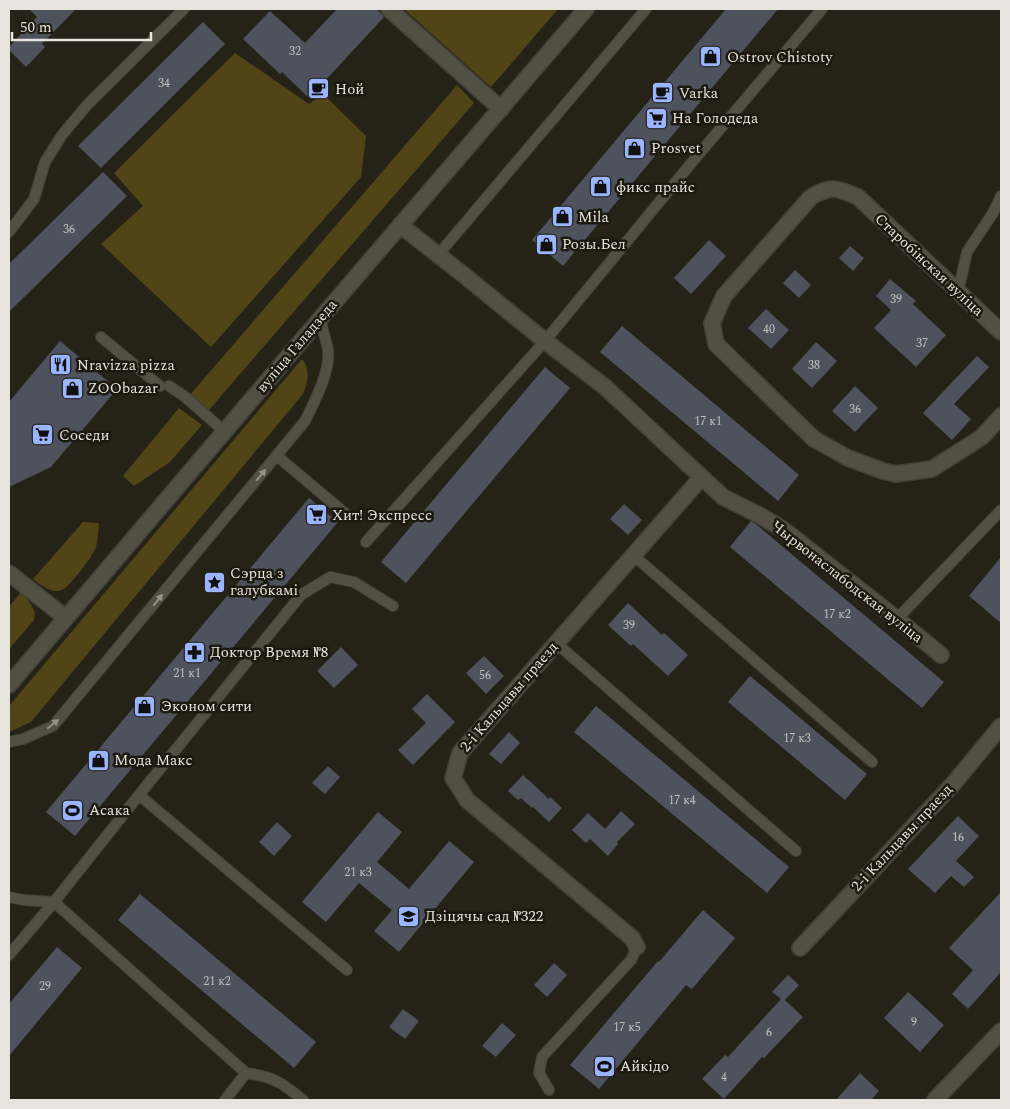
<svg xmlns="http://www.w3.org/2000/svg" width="1010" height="1109" viewBox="0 0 1010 1109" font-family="Spectral,serif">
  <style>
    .green { fill: #514517 }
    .building { fill: #4e525d }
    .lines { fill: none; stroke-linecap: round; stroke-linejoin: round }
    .service-casing { stroke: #424038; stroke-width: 12 }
    .minor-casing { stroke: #424038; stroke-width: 18 }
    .secondary-casing { stroke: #424038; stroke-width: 18 }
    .service { stroke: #524f43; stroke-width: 10 }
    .minor { stroke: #524f43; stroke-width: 15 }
    .secondary { stroke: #524f43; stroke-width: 15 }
    .oneway { fill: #959288 }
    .labels { text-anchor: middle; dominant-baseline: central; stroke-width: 5; stroke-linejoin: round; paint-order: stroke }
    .number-label { font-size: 12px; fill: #c0c0bd }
    .poi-label { font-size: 15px; fill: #e6e4dd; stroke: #1c190f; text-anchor: start }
    .street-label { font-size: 15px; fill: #e6e4dd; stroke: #1c190f }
  </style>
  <rect width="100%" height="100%" fill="#252318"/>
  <g class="green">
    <path d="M404 9H558L491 87Z"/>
    <path d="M235 53 309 104 323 94 366 136 361 177 211 347 101 244 143 206 114 173Z"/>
    <path d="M457 85 474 103 209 410 189 396Z"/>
    <path d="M302 359C311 371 308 381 303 394L31 722 9 732V706Z"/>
    <path d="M179 408 202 425 170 462 134 486 123 476Z"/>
    <path d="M83 522 99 523C98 531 98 540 96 547 93 556 73 582 65 588 64 589 59 591 58 591 49 592 40 584 33 579Z"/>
    <path d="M22 591 30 603 35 612 34 620 9 649V607Z"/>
  </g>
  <g class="building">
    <path d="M29 9H76L42 44 45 47 26 67 9 50V47L37 17Z"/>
    <path d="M337 9H377L384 17 309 98 282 72 280 74 243 39 270 11 305 43Z"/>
    <path d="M726 9H778L563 266 532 240Z"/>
    <path d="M203 22 225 44 101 168 78 146Z"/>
    <path d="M103 172 127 196 9 312V264Z"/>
    <path d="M709 240 726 256 691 294 674 278Z"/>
    <path d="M850 246 864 258 853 271 839 258Z"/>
    <path d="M795 270 811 285 799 298 783 283Z"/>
    <path d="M890 279 916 301 913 304 946 335 916 367 874 328 891 310 876 296Z"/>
    <path d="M766 309 789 330 771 349 748 328Z"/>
    <path d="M622 326 799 475 778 501 600 352Z"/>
    <path d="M60 341 117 389 51 467 9 487V402Z"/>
    <path d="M816 342 837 361 812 388 792 369Z"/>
    <path d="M977 356 989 367 954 404 971 419 952 440 923 413Z"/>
    <path d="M545 367 570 388 406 583 381 562Z"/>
    <path d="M855 386 878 408 855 432 832 411Z"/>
    <path d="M309 498 338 522 75 836 46 812Z"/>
    <path d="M624 504 642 520 628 535 610 519Z"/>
    <path d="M751 521 757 525 944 682 922 708 730 547Z"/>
    <path d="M1001 557V623L969 596Z"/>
    <path d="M628 603 662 635 664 633 688 655 668 676 633 644 631 646 608 625Z"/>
    <path d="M341 647 358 665 334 688 317 671Z"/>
    <path d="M484 656 504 676 486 694 466 673Z"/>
    <path d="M750 676 867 774 845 800 728 702Z"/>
    <path d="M427 694 455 722 413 765 398 750 426 723 412 709Z"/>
    <path d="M596 706 789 867 767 893 574 732Z"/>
    <path d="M509 732 520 743 501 764 489 754Z"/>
    <path d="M328 766 340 777 325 794 312 783Z"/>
    <path d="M523 775 549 799 550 797 562 808 549 822 533 807 532 808 521 798 518 800 508 791Z"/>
    <path d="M621 811 635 824 617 842 618 844 608 856 590 839 586 843 572 830 588 813 605 829Z"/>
    <path d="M378 812 402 832 377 862 409 889 449 841 474 862 399 952 374 931 392 910 359 883 326 922 302 902Z"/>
    <path d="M958 816 979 836 956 861 974 877 964 887 951 876 935 893 908 869Z"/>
    <path d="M277 822 292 836 274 856 259 842Z"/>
    <path d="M1001 892V972L968 1009 952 994 973 970 949 948Z"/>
    <path d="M140 894 316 1042 294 1068 118 920Z"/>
    <path d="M703 910 735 938 692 989 686 985 599 1089 570 1065 658 961 659 962Z"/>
    <path d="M57 947 82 968 9 1056V1004Z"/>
    <path d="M554 963 567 975 547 997 534 985Z"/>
    <path d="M788 975 799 985 785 1000 803 1017 764 1058 762 1057 724 1099 702 1079 725 1055 728 1057 781 999 772 992Z"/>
    <path d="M908 992 944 1025 920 1052 884 1018Z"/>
    <path d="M403 1009 419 1021 405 1039 389 1027Z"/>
    <path d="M502 1023 516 1035 496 1057 482 1046Z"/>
    <path d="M860 1073 879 1091 871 1100H836Z"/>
  </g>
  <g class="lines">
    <defs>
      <g id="service">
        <path d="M9 232 34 199 45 162 62 135 88 104 184 9"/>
        <path d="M438 255 646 9"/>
        <path d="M958 292 967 252 993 213 1001 196"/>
        <path d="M101 337 160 386"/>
        <path d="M169 386 184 396 224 431"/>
        <path d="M277 456 346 514"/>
        <path d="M366 542 545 341 693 161 822 9"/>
        <path d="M633 555 872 762"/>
        <path d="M897 619 1001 510"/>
        <path d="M556 643 796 851"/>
        <path d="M9 742 23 739 53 726 305 421C314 403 331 370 328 350 326 339 322 329 320 319"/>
        <path d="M139 795 347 970"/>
        <path d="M9 897 23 900 54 902 246 1073C274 1077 281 1082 303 1100"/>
        <path d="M9 955 54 902 139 795 301 595 330 577 354 582 393 606"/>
        <path d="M549 1090 539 1073 542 1057 631 960 637 947"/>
        <path d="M225 1100 246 1073"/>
      </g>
      <g id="minor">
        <path d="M389 9 501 109"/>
        <path d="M400 225 465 276 545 341 605 387 723 497 761 516 784 530 897 619 941 655"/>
        <path d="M1001 332 858 197C836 188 832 185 811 197L724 296 712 323 716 344 814 439 848 458 883 471 896 474 932 469 982 437 1001 416"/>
        <path d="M9 573 66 618"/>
        <path d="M637 947 632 938 467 800 453 778 460 753 701 478"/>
        <path d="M800 948 954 783 1001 726"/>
        <path d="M935 1100 1001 1031"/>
      </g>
      <path id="secondary" d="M9 685 320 319 586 9"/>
    </defs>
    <use href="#service" class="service-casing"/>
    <use href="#minor" class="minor-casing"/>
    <use href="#secondary" class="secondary-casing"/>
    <use href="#service" class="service"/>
    <use href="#minor" class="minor"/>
    <use href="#secondary" class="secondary"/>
  </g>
  <defs><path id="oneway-solid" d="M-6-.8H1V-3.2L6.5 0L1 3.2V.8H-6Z" transform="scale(1.25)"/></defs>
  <g class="oneway">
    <use href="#oneway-solid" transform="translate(261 475) rotate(-51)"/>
    <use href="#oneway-solid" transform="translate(158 600) rotate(-51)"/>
    <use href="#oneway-solid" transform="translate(53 724) rotate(-39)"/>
  </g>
  <defs>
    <symbol id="shop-square" viewBox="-11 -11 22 22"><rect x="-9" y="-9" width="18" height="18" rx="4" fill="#9ab5fd" stroke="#1c190f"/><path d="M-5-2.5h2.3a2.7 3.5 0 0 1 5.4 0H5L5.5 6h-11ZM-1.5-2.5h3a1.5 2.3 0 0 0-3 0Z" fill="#111"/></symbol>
    <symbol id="cafe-square" viewBox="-11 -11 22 22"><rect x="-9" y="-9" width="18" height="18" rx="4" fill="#9ab5fd" stroke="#1c190f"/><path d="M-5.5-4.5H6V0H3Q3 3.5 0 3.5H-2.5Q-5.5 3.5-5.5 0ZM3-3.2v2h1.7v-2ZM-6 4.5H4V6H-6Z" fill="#111"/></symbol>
    <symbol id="supermarket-square" viewBox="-11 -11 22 22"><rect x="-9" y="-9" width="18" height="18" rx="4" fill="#9ab5fd" stroke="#1c190f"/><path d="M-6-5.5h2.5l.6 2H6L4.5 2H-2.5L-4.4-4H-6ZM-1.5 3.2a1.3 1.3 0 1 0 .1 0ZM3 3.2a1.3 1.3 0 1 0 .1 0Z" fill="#111"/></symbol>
    <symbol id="restaurant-square" viewBox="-11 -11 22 22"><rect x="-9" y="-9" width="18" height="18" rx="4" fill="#9ab5fd" stroke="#1c190f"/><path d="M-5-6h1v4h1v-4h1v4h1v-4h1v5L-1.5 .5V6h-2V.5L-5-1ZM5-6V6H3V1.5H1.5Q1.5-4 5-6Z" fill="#111"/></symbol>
    <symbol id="sight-square" viewBox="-11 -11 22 22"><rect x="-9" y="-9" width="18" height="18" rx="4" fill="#9ab5fd" stroke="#1c190f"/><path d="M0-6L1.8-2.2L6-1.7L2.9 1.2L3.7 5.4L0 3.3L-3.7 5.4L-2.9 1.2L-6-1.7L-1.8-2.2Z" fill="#111"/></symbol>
    <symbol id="pharmacy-square" viewBox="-11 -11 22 22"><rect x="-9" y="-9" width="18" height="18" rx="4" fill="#9ab5fd" stroke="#1c190f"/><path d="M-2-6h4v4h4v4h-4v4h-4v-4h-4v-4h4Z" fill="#111"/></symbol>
    <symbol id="stadium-square" viewBox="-11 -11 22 22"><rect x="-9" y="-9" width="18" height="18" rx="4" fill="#9ab5fd" stroke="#1c190f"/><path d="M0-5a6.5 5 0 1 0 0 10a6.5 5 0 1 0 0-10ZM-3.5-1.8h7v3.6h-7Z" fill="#111"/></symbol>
    <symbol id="school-square" viewBox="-11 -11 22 22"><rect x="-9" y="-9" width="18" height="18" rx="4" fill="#9ab5fd" stroke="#1c190f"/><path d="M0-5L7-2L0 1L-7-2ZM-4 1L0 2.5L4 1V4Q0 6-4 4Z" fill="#111"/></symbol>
  </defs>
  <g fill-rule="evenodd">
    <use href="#shop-square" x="698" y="44" width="25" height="25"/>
    <use href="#cafe-square" x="306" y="76" width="25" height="25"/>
    <use href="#cafe-square" x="650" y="80" width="25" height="25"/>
    <use href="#supermarket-square" x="644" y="106" width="25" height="25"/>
    <use href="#shop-square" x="622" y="136" width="25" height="25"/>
    <use href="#shop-square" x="588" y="174" width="25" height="25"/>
    <use href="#shop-square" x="550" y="204" width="25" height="25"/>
    <use href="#shop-square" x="534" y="232" width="25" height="25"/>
    <use href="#restaurant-square" x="48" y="352" width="25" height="25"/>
    <use href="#shop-square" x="60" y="376" width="25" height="25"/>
    <use href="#supermarket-square" x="30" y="422" width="25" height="25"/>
    <use href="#supermarket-square" x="304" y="502" width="25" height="25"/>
    <use href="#sight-square" x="202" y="570" width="25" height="25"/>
    <use href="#pharmacy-square" x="182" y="640" width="25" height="25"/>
    <use href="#shop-square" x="132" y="694" width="25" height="25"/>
    <use href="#shop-square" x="86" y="748" width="25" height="25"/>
    <use href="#stadium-square" x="60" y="798" width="25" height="25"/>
    <use href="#school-square" x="396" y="904" width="25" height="25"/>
    <use href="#stadium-square" x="592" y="1054" width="25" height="25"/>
  </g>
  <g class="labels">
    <g class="number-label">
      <text x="295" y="51">32</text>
      <text x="164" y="83">34</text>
      <text x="69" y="229">36</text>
      <text x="896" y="299">39</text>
      <text x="769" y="329">40</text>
      <text x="922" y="343">37</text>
      <text x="814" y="365">38</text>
      <text x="855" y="409">36</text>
      <text x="708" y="421">17 к1</text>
      <text x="837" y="614">17 к2</text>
      <text x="629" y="625">39</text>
      <text x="187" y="673">21 к1</text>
      <text x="485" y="675">56</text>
      <text x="797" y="738">17 к3</text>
      <text x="682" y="800">17 к4</text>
      <text x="958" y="837">16</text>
      <text x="358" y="872">21 к3</text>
      <text x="217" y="981">21 к2</text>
      <text x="45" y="986">29</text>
      <text x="914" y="1022">9</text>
      <text x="627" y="1027">17 к5</text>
      <text x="769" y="1032">6</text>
      <text x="724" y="1077">4</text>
    </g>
    <g class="poi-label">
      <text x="727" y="57">Ostrov Chistoty</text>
      <text x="335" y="89">Ной</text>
      <text x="679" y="93">Varka</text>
      <text x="672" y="118">На Голодеда</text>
      <text x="651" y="148">Prosvet</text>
      <text x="616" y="187">фикс прайс</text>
      <text x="578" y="217">Mila</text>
      <text x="562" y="244">Розы.Бел</text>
      <text x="77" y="365">Nravizza pizza</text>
      <text x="88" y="388">ZOObazar</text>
      <text x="59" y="435">Соседи</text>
      <text x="332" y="515">Хит! Экспресс</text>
      <text x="230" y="573">Сэрца з<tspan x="230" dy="17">галубкамі</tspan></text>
      <text x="210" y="652">Доктор Время №8</text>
      <text x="161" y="706">Эконом сити</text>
      <text x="114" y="760">Мода Макс</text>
      <text x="89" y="810">Асака</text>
      <text x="425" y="916">Дзіцячы сад №322</text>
      <text x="620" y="1066">Айкідо</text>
    </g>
    <g class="street-label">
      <text transform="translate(929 265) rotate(43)">Старобінская вуліца</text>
      <text transform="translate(297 346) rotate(-50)">вуліца Галадзеда</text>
      <text transform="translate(847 582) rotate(38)">Чырвонаслабодская вуліца</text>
      <text transform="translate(509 697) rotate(-49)">2-і Кальцавы праезд</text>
      <text transform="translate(902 838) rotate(-47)">2-і Кальцавы праезд</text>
    </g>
  </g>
  <rect width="1010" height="1109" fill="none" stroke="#e6e4dd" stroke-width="20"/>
  <path d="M12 32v8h139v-8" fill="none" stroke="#e6e4dd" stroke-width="2.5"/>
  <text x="20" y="32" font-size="15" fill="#e6e4dd" stroke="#1c190f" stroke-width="4" paint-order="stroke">50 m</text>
</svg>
